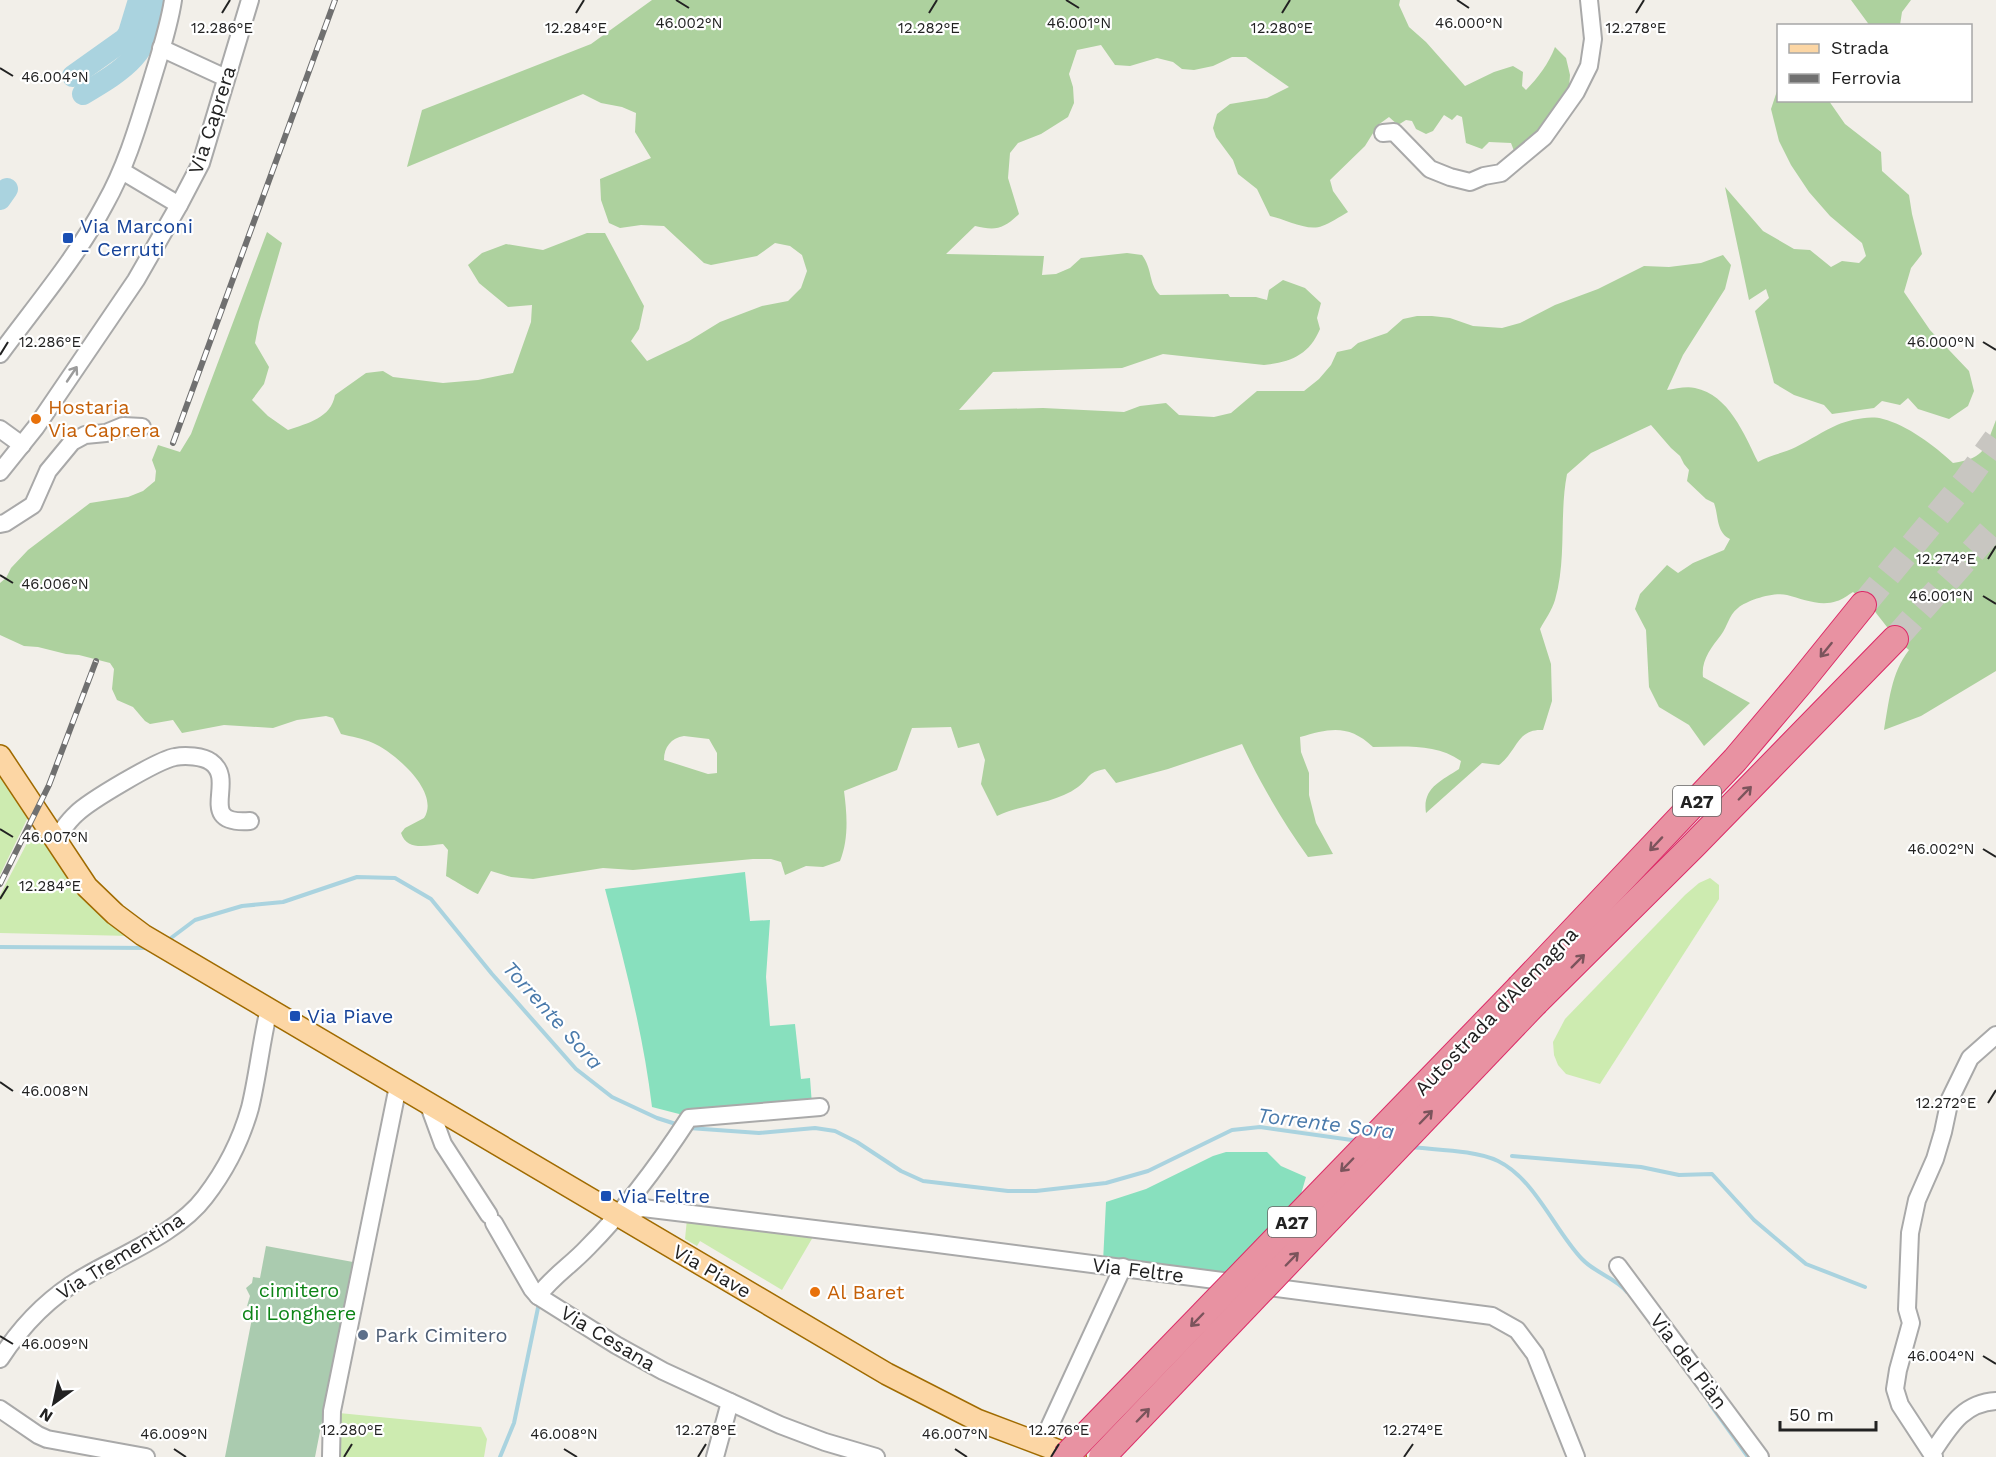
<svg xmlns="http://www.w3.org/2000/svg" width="1996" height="1457" viewBox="0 0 1996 1457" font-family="'Work Sans',sans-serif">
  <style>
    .grass { fill: #cdebb0 }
    .forest { fill: #add19e; fill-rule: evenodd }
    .cemetery { fill: #aacbaf }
    .pitch { fill: #88e0be }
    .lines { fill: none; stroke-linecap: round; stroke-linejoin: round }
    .stream { stroke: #aad3df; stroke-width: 4 }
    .river { stroke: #aad3df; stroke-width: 22 }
    .highway-tunnel { stroke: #c8c6c1; stroke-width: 26; stroke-dasharray: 26 13; stroke-linecap: butt }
    .minor-casing { stroke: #a9a9a9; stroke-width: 20 }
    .major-casing { stroke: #a06b00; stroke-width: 24 }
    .highway-casing { stroke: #dc2a67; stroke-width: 28 }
    .minor { stroke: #fff; stroke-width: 16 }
    .major { stroke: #fcd6a4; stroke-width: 21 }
    .highway { stroke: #e892a2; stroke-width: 26 }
    .rail-casing { stroke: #707070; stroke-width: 6 }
    .rail { stroke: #fff; stroke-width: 4; stroke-dasharray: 11; stroke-linecap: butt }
    .highway-bridge-casing { stroke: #dc2a67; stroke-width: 28; stroke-linecap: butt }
    .highway-bridge { stroke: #e892a2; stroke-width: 26 }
    .oneway { stroke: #9c9c9c }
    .oneway2 { stroke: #7b545c }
    .ticks { fill: none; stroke: #222; stroke-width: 2 }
    .transit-dot { fill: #1a4fb4; stroke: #fff; stroke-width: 2 }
    .food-dot { fill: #e8710a; stroke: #fff; stroke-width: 2 }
    .service-dot { fill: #5c6f8a; stroke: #fff; stroke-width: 2 }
    .labels { text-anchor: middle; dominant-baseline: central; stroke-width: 4.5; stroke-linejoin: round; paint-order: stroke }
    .shield { fill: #fff; stroke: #646464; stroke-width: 1.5 }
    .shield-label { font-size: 18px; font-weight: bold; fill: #222 }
    .street-label { font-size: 20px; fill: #222; stroke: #fff }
    .transit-label { font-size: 20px; fill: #164399; stroke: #fff; text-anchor: start }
    .food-label { font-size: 20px; fill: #c56008; stroke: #fff; text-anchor: start }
    .park-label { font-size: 20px; fill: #0c8416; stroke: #fff }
    .service-label { font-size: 20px; fill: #4e5e75; stroke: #fff; text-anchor: start }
    .water-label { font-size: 21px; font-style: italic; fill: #4a7aab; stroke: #fff }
    .ticks-label { font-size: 15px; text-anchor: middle; fill: #222; stroke: #fff; stroke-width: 4.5; stroke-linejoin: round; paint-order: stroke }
  </style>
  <rect width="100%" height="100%" fill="#f2efe9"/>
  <g class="grass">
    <path d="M0 774 31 811 0 875Z"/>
    <path d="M38 822 131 936 0 933V895Z"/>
    <path d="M1710 878 1719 885V899L1600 1084 1566 1074 1558 1065 1554 1055 1553 1042 1565 1019 1685 895 1699 883Z"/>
    <path d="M687 1219 813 1237 782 1290 700 1241 697 1246 685 1239Z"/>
    <path d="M339 1413 481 1427 487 1439 484 1457H339Z"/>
  </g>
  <g class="forest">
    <path d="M652 0H1400L1399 5 1409 27 1426 42 1465 86 1494 72 1513 66 1523 72 1522 86 1526 90C1538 78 1549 63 1555 47L1566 58 1570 75 1568 101 1516 156 1511 143 1489 142 1482 149 1466 143 1462 117 1457 115 1452 120 1444 115 1433 131 1426 134 1416 129 1412 121 1406 120 1398 125 1389 117 1378 125 1365 146 1330 180 1333 191 1348 212C1339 217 1331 223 1322 226 1308 232 1285 219 1270 216L1257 189 1238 174 1233 160 1216 137 1213 128 1217 114 1230 104 1267 98 1289 87 1246 57H1232L1213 66 1194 70 1182 69 1173 62 1157 58 1130 66 1115 65 1101 45 1077 50 1069 74 1073 87 1074 103 1068 117 1041 134 1018 143 1010 153 1008 178 1019 214C1003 229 996 231 975 226L946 254 1044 256 1042 275 1056 274 1070 268 1081 258 1127 253 1142 255C1153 270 1148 283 1160 295L1228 294 1230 297H1256L1267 300 1269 290 1283 280 1305 288 1321 303 1317 318 1320 329C1309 355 1291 362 1264 365L1163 354 1122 368 993 372 959 410 1043 408 1124 412 1140 406 1166 403 1179 415 1214 417 1231 413 1257 391H1304L1319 379 1331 365 1337 352 1351 349 1358 343 1387 333 1403 319 1417 316H1432L1450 318 1473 326 1502 328 1520 323 1555 305 1598 289 1644 266 1669 267 1701 263 1723 255 1731 265 1725 289 1683 355 1667 390C1675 389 1686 386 1695 388 1729 395 1744 434 1758 462 1770 455 1784 453 1796 447 1810 440 1823 431 1837 425 1849 420 1870 415 1883 419 1907 425 1935 446 1953 463 1987 458 1985 447 1996 420V671L1921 716 1884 730C1889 702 1891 673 1909 650L1898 641 1869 604 1853 592C1848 595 1842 600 1837 601 1820 607 1803 599 1787 595 1773 592 1748 600 1738 608 1728 616 1728 626 1721 635 1711 648 1701 660 1703 677L1750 703 1704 746 1689 725 1659 707 1649 687 1646 630 1635 609 1640 594 1667 565 1678 573 1693 563 1724 550 1730 539C1716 532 1719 517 1714 503L1706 499 1687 481 1689 470 1684 464 1680 456 1671 448 1651 425 1591 453 1567 474C1559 515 1567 559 1555 600 1552 610 1545 620 1540 629L1551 664 1552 701 1543 730C1517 728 1517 752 1499 765L1482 763 1426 813C1422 788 1441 781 1459 769L1461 761C1435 743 1402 747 1373 747 1349 724 1330 728 1300 737L1301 752 1309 773V795L1316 823 1333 854 1308 857C1283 822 1260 783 1242 744L1168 769 1116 783 1105 769C1086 773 1091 777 1078 787 1055 804 1022 804 997 816L981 784 985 760 979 743 958 748 951 727 912 728 897 770 844 791C847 814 849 839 840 861L823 867 806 866 785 875 781 862 771 859H753L633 870 603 868 533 879 511 877 491 871 478 894C474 893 452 879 446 876L448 850 443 844C428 845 407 852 401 833L405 828 424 818C441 792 394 752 373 743 362 738 352 737 341 734L333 718 326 716 297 720 273 728 224 725 182 733 173 720 150 724 145 721 133 707 117 700 112 689 114 669 110 663 79 655 66 654 38 647 24 646 0 635V583L6 578 11 568 28 550 90 503 128 497 143 491 155 481 156 471 152 460 158 445 180 452 191 434 267 232 282 243 259 322 255 343 269 367 264 384 252 400 268 416 288 430C308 423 331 418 335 395L366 373 383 371 393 377 443 383 478 380 513 373 531 322 532 305 508 307 479 283 468 265 482 253 506 244 543 250 587 233H605L644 306 639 329 631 341 647 361 689 341 720 322 762 306 788 301 801 288 807 271 802 255 790 246 775 243 757 256 711 265 704 263 664 226 641 225 620 228 609 223 601 200 600 179 651 158 635 132 636 113 622 107 601 103 583 94 407 167 422 110 591 44ZM684 736 709 739 717 753V773L708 774 664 760C664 747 671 738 684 736Z"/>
    <path d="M1851 0H1911L1902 12 1900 25 1870 26Z"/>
    <path d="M1778 88V100L1829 101 1845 124 1881 152 1882 171 1909 195 1912 214 1922 254 1911 268 1904 292 1930 330 1969 371 1974 391 1968 406 1949 419 1918 409 1908 398 1900 405 1882 401 1874 408 1832 414 1824 405 1794 395 1774 383 1755 311 1769 298 1766 289 1749 300 1725 187 1763 231 1794 249 1810 250 1831 267 1842 261 1859 263 1866 256 1862 243 1830 216 1809 192 1791 165 1779 141 1771 109Z"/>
  </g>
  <path class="cemetery" d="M266 1246 353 1262 315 1457H225L254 1308 247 1306 250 1296 246 1288 252 1283 253 1277 260 1278Z"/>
  <g class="pitch">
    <path d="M745 872 750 921 770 920 766 977 770 1026 795 1024 801 1079 810 1078 812 1105 683 1115 652 1107C643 1032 624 961 605 889Z"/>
    <path d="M1226 1152H1267L1281 1166 1306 1177 1290 1232 1264 1283 1103 1262 1106 1202 1146 1189 1213 1156Z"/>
  </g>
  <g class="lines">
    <g class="stream">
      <path d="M167 941 195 920 242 906 283 902 357 877 395 878 431 899 492 974 576 1069 612 1097 657 1118 679 1125"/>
      <path d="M0 947 150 948"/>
      <path d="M689 1128 759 1133 815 1128 835 1131 857 1142 901 1171 923 1181 1008 1191H1036L1106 1183 1148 1171 1232 1130 1260 1127 1359 1141"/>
      <path d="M1411 1147C1436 1150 1475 1150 1498 1161 1535 1179 1555 1231 1582 1259 1595 1273 1616 1278 1627 1292"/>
      <path d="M1512 1156 1641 1167 1679 1175 1712 1174 1754 1220 1806 1264 1865 1287"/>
      <path d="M1710 1404 1748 1457"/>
      <path d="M500 1457 514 1423 539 1303"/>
    </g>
    <g class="river">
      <path d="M73 76 125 39 129 33 139 0"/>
      <path d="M83 94C127 68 149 54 158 0"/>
      <path d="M0 199 7 189"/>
    </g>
    <g class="highway-tunnel">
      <path d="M1863 605 1965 482 1996 439"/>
      <path d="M1895 639 1996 525"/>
    </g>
    <defs>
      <g id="minor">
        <path d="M161 48 226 78"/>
        <path d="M1383 133 1394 132 1430 169 1450 177 1470 182 1484 176 1501 173 1544 137 1576 92 1589 66 1593 39 1589 0"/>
        <path d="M122 171 179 205"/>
        <path d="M0 354C36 305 77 257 105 204 127 165 139 122 152 80 160 53 169 27 173 0"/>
        <path d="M0 429 22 445"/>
        <path d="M0 472 36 427 136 280 179 205 201 163 250 0"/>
        <path d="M0 524 5 523 33 505 48 471 72 442 85 435 106 433 123 426 142 427"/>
        <path d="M55 839C62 831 68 821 76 814 89 801 158 760 175 757 185 755 203 756 211 762 238 781 194 825 250 821"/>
        <path d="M428 1103 443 1144 489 1215"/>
        <path d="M616 1215 643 1208 930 1243 1492 1316 1517 1330 1535 1354 1576 1457"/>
        <path d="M494 1223 532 1289 538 1296 616 1345 663 1371 780 1425 825 1442 876 1457"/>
        <path d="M1618 1266 1760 1457"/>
        <path d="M538 1296C552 1277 571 1265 587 1248 626 1209 659 1164 689 1118L820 1107"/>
        <path d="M0 1359C22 1325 49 1297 84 1277 123 1254 178 1233 205 1197 225 1171 241 1140 250 1108 258 1075 261 1042 269 1009"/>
        <path d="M0 1409 38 1435 47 1439 146 1457"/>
        <path d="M1041 1445 1123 1267"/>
        <path d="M1932 1453C1949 1428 1962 1403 1996 1401"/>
        <path d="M331 1457 332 1411 398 1086"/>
        <path d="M715 1457 730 1402"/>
        <path d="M1934 1457 1900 1405 1895 1389 1898 1370 1911 1323 1907 1309 1910 1233 1917 1200 1935 1159 1943 1132 1950 1099 1970 1058 1996 1035"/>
      </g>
      <path id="major" d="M0 756 87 887 115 914 143 935 887 1374 977 1420 1075 1457"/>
      <g id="highway">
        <path d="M1520 987 1735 760 1800 683 1863 605"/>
        <path d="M1536 1002 1694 845 1895 639"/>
      </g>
    </defs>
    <use href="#minor" class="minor-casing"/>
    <use href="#major" class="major-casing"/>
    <use href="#highway" class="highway-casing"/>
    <use href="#minor" class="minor"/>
    <use href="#major" class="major"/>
    <use href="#highway" class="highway"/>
    <defs>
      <g id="rail">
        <path d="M173 443 335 0"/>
        <path d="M0 884 49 785 96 661"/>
      </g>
    </defs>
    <use href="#rail" class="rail-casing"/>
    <use href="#rail" class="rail"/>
    <defs>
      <g id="highway-bridge">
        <path d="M1065 1457 1520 987"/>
        <path d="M1102 1457 1536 1002"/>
      </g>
    </defs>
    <use href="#highway-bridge" class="highway-bridge-casing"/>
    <use href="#highway-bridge" class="highway-bridge"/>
  </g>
  <defs><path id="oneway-shaft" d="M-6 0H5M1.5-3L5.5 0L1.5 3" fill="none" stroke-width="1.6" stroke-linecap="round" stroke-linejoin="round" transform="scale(1.5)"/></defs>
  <use class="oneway" href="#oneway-shaft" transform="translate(72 374) rotate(-56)"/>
  <g class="oneway2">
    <use href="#oneway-shaft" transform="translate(1826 650) rotate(129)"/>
    <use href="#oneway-shaft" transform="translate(1745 793) rotate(-46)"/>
    <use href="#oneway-shaft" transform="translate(1656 844) rotate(133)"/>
    <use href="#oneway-shaft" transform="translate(1578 961) rotate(-45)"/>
    <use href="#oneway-shaft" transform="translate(1426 1117) rotate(-46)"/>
    <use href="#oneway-shaft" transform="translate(1347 1165) rotate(134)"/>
    <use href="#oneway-shaft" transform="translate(1292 1259) rotate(-46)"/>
    <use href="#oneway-shaft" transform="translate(1197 1320) rotate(134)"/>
    <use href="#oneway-shaft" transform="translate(1143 1415) rotate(-46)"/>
  </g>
  <path class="ticks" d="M676 0 689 8M1066 0 1079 8M1457 0 1469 8M222 13 230 0M576 13 584 0M929 13 937 0M1282 13 1290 0M1636 13 1644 0M0 68 13 76M1983 342 1996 350M0 355 8 342M1988 559 1996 546M0 575 13 583M1983 596 1996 604M0 829 13 837M1983 849 1996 857M0 899 8 886M0 1082 13 1091M1988 1103 1996 1090M0 1336 13 1344M1983 1356 1996 1364M174 1449 186 1457M564 1449 577 1457M955 1449 967 1457M344 1457 352 1444M698 1457 706 1444M1051 1457 1059 1444M1404 1457 1413 1444"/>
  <g class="transit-dot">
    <rect x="62" y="232" width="12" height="12" rx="3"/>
    <rect x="289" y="1010" width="12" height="12" rx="3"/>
    <rect x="600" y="1190" width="12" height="12" rx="3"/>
  </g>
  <g class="food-dot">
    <circle cx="36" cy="419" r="6"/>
    <circle cx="815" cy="1292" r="6"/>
  </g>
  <circle class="service-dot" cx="363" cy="1335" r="6"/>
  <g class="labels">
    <g class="shield">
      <rect x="1673" y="786" width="48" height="30" rx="4.5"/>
      <rect x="1268" y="1207" width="48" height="30" rx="4.5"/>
    </g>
    <g class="shield-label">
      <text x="1697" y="801">A27</text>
      <text x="1292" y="1222">A27</text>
    </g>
    <g class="street-label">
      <text transform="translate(212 120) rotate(-72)">Via Caprera</text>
      <text transform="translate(1496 1011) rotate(-46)">Autostrada d'Alemagna</text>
      <text transform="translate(120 1256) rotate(-32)">Via Trementina</text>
      <text transform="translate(1138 1270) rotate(7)">Via Feltre</text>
      <text transform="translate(712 1271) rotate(30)">Via Piave</text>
      <text transform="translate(608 1338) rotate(31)">Via Cesana</text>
      <text transform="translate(1689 1361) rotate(53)">Via del Piàn</text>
    </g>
    <g class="transit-label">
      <text x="80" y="226">Via Marconi<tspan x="80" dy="23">- Cerruti</tspan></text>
      <text x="307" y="1016">Via Piave</text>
      <text x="618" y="1196">Via Feltre</text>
    </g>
    <g class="food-label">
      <text x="48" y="407">Hostaria<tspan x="48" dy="23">Via Caprera</tspan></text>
      <text x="827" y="1292">Al Baret</text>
    </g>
    <g class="park-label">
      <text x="299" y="1290">cimitero<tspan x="299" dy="23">di Longhere</tspan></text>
    </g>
    <g class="service-label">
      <text x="375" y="1335">Park Cimitero</text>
    </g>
    <g class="water-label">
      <text transform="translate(553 1015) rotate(48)">Torrente Sora</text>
      <text transform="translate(1326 1123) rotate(7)">Torrente Sora</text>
    </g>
  </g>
  <g class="ticks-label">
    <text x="689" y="28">46.002°N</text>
    <text x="1079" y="28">46.001°N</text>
    <text x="1469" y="28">46.000°N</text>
    <text x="929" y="33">12.282°E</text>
    <text x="222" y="33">12.286°E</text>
    <text x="576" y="33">12.284°E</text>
    <text x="1282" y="33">12.280°E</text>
    <text x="1636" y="33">12.278°E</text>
    <text x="55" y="82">46.004°N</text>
    <text x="1941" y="347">46.000°N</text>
    <text x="50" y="347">12.286°E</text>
    <text x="1946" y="564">12.274°E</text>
    <text x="55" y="589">46.006°N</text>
    <text x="1941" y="601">46.001°N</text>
    <text x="55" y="842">46.007°N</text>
    <text x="1941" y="854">46.002°N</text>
    <text x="50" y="891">12.284°E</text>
    <text x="55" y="1096">46.008°N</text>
    <text x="1946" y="1108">12.272°E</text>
    <text x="55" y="1349">46.009°N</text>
    <text x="1941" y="1361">46.004°N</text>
    <text x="352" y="1435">12.280°E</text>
    <text x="706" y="1435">12.278°E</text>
    <text x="1059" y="1435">12.276°E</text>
    <text x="1413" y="1435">12.274°E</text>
    <text x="174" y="1439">46.009°N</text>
    <text x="564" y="1439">46.008°N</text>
    <text x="955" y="1439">46.007°N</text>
  </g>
  <rect x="1777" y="24" width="195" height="78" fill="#ffffff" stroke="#a7a7a7" stroke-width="1.5"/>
  <rect x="1789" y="44" width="30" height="9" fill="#fcd6a4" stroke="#a7a7a7" stroke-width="1.5"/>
  <text x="1831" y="54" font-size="18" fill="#222222">Strada</text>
  <rect x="1789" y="74" width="30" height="9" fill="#707070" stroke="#a7a7a7" stroke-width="1.5"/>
  <text x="1831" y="84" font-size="18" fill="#222222">Ferrovia</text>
  <g transform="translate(54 1403) rotate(213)" stroke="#ffffff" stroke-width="4.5" paint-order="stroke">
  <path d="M0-4.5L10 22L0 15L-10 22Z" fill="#222222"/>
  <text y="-9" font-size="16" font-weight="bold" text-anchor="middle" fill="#222222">N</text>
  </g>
  <path d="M1780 1421v9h96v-9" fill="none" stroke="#222222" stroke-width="3"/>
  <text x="1789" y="1421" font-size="18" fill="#222222" stroke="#ffffff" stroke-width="4.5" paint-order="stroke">50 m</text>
</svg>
